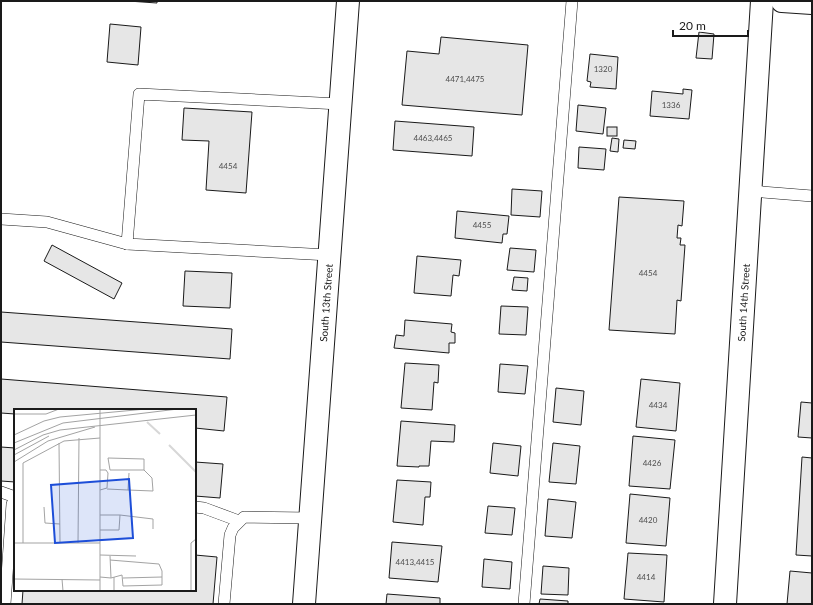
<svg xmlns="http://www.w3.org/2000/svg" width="813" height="605" viewBox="0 0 813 605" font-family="Lato,sans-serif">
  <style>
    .building { fill: #e6e6e6; stroke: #1a1a1a }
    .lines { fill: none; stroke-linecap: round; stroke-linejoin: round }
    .service-casing { stroke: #1a1a1a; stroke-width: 12 }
    .minor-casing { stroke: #1a1a1a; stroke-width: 24 }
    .tertiary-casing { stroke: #1a1a1a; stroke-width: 24 }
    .service { stroke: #fff; stroke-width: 11 }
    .minor { stroke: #fff; stroke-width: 22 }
    .tertiary { stroke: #fff; stroke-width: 22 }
    .labels { text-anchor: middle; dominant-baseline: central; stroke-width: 3; stroke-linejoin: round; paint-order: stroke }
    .number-label { font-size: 8px; fill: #4d4d4d }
    .street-label { font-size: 10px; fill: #1a1a1a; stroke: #fff }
    .inset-river { fill: none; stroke: #d7d7d7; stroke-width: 2 }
    .inset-road { fill: none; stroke: #a3a3a3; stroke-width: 1 }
    .view { fill: #1d4ed8; fill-opacity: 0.15; stroke: #1d4ed8; stroke-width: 2 }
    .inset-edge { fill: none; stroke: #1a1a1a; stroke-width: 2 }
  </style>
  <rect width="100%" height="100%" fill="#fff"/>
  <g class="building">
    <path d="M128 1H157V3Z"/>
    <path d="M110 24 141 27 138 65 107 62Z"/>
    <path d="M699 32 714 34 712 59 696 58Z"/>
    <path d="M441 37 528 45 522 115 402 105 407 51 439 54Z"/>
    <path d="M590 54 618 57 616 89 590 87 591 82 587 81Z"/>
    <path d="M683 89 692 90 689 119 650 116 652 91 683 94Z"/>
    <path d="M578 105 606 108 603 134 576 131Z"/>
    <path d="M184 108 252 112 246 193 206 190 209 141 182 140Z"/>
    <path d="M395 121 474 127 472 156 393 150Z"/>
    <rect x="607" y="127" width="10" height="9"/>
    <path d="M612 138 619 139 618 152 610 151Z"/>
    <path d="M624 140 636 141 635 149 623 148Z"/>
    <path d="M579 147 606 149 604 170 578 168Z"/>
    <path d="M512 189 542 191 540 217 511 215Z"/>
    <path d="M619 197 684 201 682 226 678 225 677 238H681L680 245H685L681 301 677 300 675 334 609 330Z"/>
    <path d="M457 211 509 216 507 234H503L502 243 455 238Z"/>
    <path d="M52 245 122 283 114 299 44 261Z"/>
    <path d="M510 248 536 250 534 272 507 270Z"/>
    <path d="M417 256 461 260 459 276 453 275 451 296 414 293Z"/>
    <path d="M185 271 232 273 230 308 183 306Z"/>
    <path d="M514 277 528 278 527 291 512 290Z"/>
    <path d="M501 306 528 307 526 335 499 334Z"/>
    <path d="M1 312 232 329 230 359 1 342Z"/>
    <path d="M405 320 452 324 451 332 455 333V343H449V353L394 348 396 335 404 336Z"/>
    <path d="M405 363 439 365 438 383 434 382 432 410 401 408Z"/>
    <path d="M500 364 528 366 525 394 498 392Z"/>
    <path d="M1 379 227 397 224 431 195 428V410H15V414L1 413Z"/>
    <path d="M641 379 680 383 676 431 636 427Z"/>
    <path d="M556 388 584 391 581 425 553 422Z"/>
    <path d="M801 402 812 403V438L798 437Z"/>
    <path d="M401 421 455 425 454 442 431 441 429 466H419V467L397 466Z"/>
    <path d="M633 436 675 440 670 489 629 486Z"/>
    <path d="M493 443 521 446 518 476 490 473Z"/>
    <path d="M553 443 580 446 576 484 549 482Z"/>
    <path d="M1 447 15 448V482L1 481Z"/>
    <path d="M802 457 812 458V556L796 555Z"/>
    <path d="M195 462 223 464 220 498 195 496Z"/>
    <path d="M397 480 431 482 430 497H425L423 525 393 522Z"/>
    <path d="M630 494 670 498 666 546 626 543Z"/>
    <path d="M548 499 576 502 572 538 545 536Z"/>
    <path d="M488 506 515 508 512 535 485 533Z"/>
    <path d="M392 542 442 546 438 582 389 578Z"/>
    <path d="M628 553 667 555 664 602 624 599Z"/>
    <path d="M195 555 217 557 213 604H22L23 590H195Z"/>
    <path d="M484 559 512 562 510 589 482 587Z"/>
    <path d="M543 566 569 568 568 595 541 594Z"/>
    <path d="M790 571 812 573V604H787Z"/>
    <path d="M387 594 440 598V604H386Z"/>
    <path d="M540 599 568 601V604H539Z"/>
  </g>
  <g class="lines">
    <defs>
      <g id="service">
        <path d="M751 191 812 196"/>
        <path d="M1 219 47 222 127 244"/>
        <path d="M329 255 127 244 139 94 340 104"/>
        <path d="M1 492 15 497"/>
        <path d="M195 507 204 508 239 521"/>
        <path d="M5 604 12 504 15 499"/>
        <path d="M224 604 230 535 233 528 244 517 310 518"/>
        <path d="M524 604 572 1"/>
      </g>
      <g id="minor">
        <path d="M782 1 812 3"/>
        <path id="s1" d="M725 604 762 1"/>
      </g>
      <g id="tertiary">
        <path id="s2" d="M304 604 348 1"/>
      </g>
    </defs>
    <use href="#service" class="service-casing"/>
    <use href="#minor" class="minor-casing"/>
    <use href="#tertiary" class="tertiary-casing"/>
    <use href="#service" class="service"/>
    <use href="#minor" class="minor"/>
    <use href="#tertiary" class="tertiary"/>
  </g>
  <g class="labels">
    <g class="number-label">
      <text x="603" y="69">1320</text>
      <text x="465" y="79">4471,4475</text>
      <text x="671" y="105">1336</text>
      <text x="433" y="138">4463,4465</text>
      <text x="228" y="166">4454</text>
      <text x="482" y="225">4455</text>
      <text x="648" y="273">4454</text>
      <text x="658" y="405">4434</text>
      <text x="652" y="463">4426</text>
      <text x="648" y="520">4420</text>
      <text x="415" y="562">4413,4415</text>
      <text x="646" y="577">4414</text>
    </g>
    <g class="street-label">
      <text stroke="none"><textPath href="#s2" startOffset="302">South 13th Street</textPath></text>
      <text stroke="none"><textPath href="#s1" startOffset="302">South 14th Street</textPath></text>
    </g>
  </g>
  <g transform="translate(14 409)">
    <rect width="182" height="182" fill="#fff"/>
    <path class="inset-river" d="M133 13 146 25M155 36 182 63"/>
    <path class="inset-road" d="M0 5H32L45 0M0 26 30 12 46 8 132 0M0 34 49 14 164 0M45 34 46 134M0 41 29 26 46 21 182 6M0 46 35 27M0 53 34 32 81 18M93 80 114 81 115 64M86 81 93 79 94 64 92 61H86M114 81 139 82 138 69 130 61H96L94 49 130 50V61M30 98 31 114 46 115M106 106 139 110V120M86 121H105L106 106H86M0 134H86M9 134V54L50 32 86 29M64 134 65 29M86 146 122 147M96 151 145 155 148 162V176L109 177 108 166 97 169M86 168 97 169 96 147M100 168V182M109 169 148 168M0 170 86 171M48 170 49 182M86 182V0M177 182V134L182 130"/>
    <path class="view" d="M115 70 119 129 41 134 37 76Z"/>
    <rect width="182" height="182" class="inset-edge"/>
  </g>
  <rect width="813" height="605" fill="none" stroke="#1a1a1a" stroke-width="4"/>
  <path d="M673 30v6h75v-6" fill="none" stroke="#1a1a1a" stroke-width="2"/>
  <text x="679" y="30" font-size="12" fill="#1a1a1a" stroke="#ffffff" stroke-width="3" paint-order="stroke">20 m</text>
</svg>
